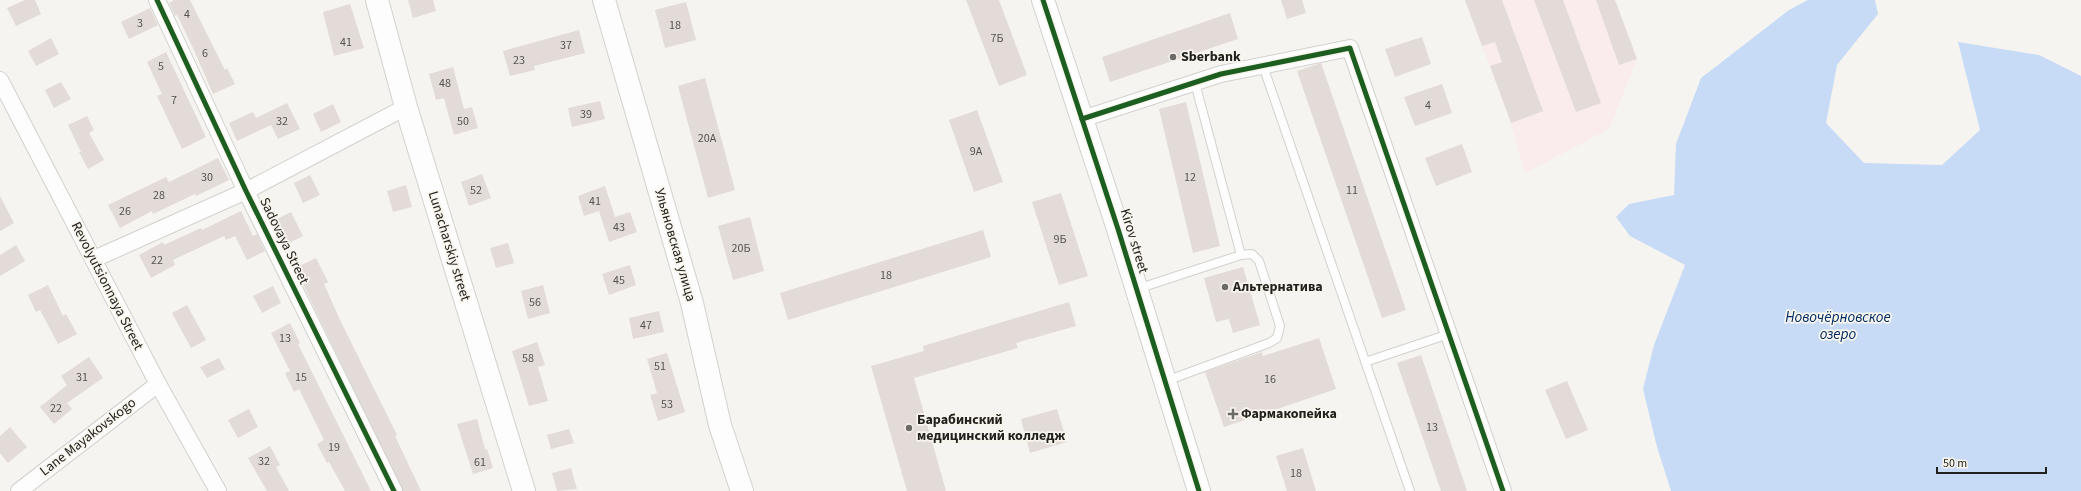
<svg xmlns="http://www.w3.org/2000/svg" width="2081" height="491" viewBox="0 0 2081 491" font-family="'Source Sans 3',sans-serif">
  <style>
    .industrial { fill: #faebed }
    .water { fill: #c8dbf6 }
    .building { fill: #e3dbd8 }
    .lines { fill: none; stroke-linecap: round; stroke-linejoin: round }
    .lane-casing { stroke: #d2d1cd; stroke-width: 10 }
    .street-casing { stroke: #d2d1cd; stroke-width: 18 }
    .secondary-casing { stroke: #d2d1cd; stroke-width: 24 }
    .lane { stroke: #fefdfd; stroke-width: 8 }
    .street { stroke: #fefdfd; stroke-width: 16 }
    .secondary { stroke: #fefdfd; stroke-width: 22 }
    .cycleway-casing { stroke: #f8f5ed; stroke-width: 8 }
    .cycleway { stroke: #1b5e20; stroke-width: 5 }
    .poi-dot { fill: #6c6b68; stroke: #f8f5ed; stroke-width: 1.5 }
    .labels { text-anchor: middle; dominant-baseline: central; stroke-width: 3.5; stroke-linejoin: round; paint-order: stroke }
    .number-label { font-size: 12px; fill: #565250 }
    .poi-label { font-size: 14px; font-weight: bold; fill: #23211e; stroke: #f8f5ed; text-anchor: start }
    .street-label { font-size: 14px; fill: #23211e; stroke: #f8f5ed }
    .water-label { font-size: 15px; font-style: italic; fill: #012c65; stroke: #f8f5ed }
  </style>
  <rect width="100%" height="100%" fill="#f5f4f0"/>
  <path class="industrial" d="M1465 0H1615L1637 59 1609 129 1525 173 1511 123Z"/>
  <path class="water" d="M1808 0H1875L1878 14 1837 65 1826 123 1864 163 1942 165 1980 130 1958 42 2039 55 2081 76V491H1671L1657 447 1643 389 1654 345 1685 265 1630 236 1616 217 1629 204 1674 195 1676 144 1701 78 1789 10Z"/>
  <g class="building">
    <path d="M25 0H35L41 14 16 26 7 8Z"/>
    <path d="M174 0H190L225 70 227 68 235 84 213 94 193 48 177 15 175 16 169 3Z"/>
    <path d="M408 0H433L436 11 413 18Z"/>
    <path d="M966 0H999L1027 75 999 86Z"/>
    <path d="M1281 0H1302L1306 13 1287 19Z"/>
    <path d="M1465 0H1502L1543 111 1511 123 1490 66 1502 62 1495 42 1482 46Z"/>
    <path d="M1534 0H1563L1601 103 1576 112Z"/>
    <path d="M1596 0H1615L1637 59 1619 65Z"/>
    <path d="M686 2 696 40 665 48 655 10Z"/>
    <path d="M350 4 364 48 334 56 323 12Z"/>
    <path d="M150 8 158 25 129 39 121 22Z"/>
    <path d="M1230 13 1238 39 1110 82 1102 57Z"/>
    <path d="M579 30 585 53 534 66 535 70 510 76 503 51Z"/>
    <path d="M1422 37 1431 64 1395 77 1385 49Z"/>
    <path d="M51 38 59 54 36 66 28 51Z"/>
    <path d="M166 52 206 137 182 149 157 96 162 94 147 62Z"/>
    <path d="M1321 63 1406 310 1382 318 1297 71Z"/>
    <path d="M453 67 464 109 472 107 478 128 454 135 444 98 436 100 429 74Z"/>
    <path d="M705 78 735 190 708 198 678 86Z"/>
    <path d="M61 82 71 99 54 108 45 90Z"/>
    <path d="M1442 84 1452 113 1415 126 1404 97Z"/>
    <path d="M600 101 605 119 572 127 568 108Z"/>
    <path d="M1186 102 1220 246 1193 253 1159 109Z"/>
    <path d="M287 103 300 129 278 139 271 125 237 141 229 123 253 112 256 118Z"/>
    <path d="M333 104 341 122 321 132 313 114Z"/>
    <path d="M977 110 1003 182 974 192 949 120Z"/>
    <path d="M87 116 94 130 89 133 104 160 88 169 79 152H81L68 125Z"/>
    <path d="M1462 144 1472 172 1436 186 1425 158Z"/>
    <path d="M218 158 229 180 196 196 195 194 153 214 152 211 120 228 108 205 166 177 169 182Z"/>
    <path d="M482 174 491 198 469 206 461 182Z"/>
    <path d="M310 175 320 195 303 203 294 183Z"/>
    <path d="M406 185 412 207 393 212 387 191Z"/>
    <path d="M605 186 615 217 630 212 637 232 609 242 599 211 584 216 578 196Z"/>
    <path d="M1061 193 1088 276 1059 285 1032 202Z"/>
    <path d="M0 196 14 223 0 231Z"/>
    <path d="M241 211 253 236 257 234 265 251 247 260 235 236 226 240 224 236 173 260 175 265 151 278 139 255 163 242 164 245 201 228 202 230Z"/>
    <path d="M291 212 303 236 285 245 273 221Z"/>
    <path d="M750 217 764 271 733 280 718 226Z"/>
    <path d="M983 230 991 257 788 320 780 293Z"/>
    <path d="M508 243 514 263 496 268 490 248Z"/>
    <path d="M16 245 25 261 0 276V255Z"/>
    <path d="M316 258 328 282 324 284 340 320 397 435 395 436 421 491H403L295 268Z"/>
    <path d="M630 265 636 285 609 295 602 274Z"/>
    <path d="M1243 267 1260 325 1233 333 1229 319 1216 322 1204 278Z"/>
    <path d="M48 285 63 316 66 314 77 334 58 344 40 310 36 312 28 295Z"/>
    <path d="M543 285 550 313 528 319 521 291Z"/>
    <path d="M273 286 281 303 262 313 253 296Z"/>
    <path d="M1069 302 1076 326 1016 343 1018 348 914 378 946 491H907L871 366 924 351 923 346Z"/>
    <path d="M187 305 206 340 191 348 172 313Z"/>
    <path d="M659 311 664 332 633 339 629 318Z"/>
    <path d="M290 323 300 343 298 344 371 491H345L329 462 327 463 317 444 324 440 299 389 294 392 285 373 290 371 271 333Z"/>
    <path d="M1319 338 1336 389 1224 427 1205 372 1262 352 1263 356Z"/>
    <path d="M537 342 545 365 538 367 548 401 529 406 512 351Z"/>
    <path d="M667 353 685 412 658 421 650 395 657 393 647 359Z"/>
    <path d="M1421 355 1467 491H1441L1397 363Z"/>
    <path d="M89 357 103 378 67 403 72 409 54 424 40 407 67 385 61 376Z"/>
    <path d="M219 358 225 369 207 378 200 367Z"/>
    <path d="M1567 381 1588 430 1566 439 1545 390Z"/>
    <path d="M249 409 258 427 238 438 228 420Z"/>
    <path d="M1057 409 1067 442 1030 453 1021 419Z"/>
    <path d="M477 419 485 449H487L493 468 473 474 457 424Z"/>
    <path d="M10 427 27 447 8 463 0 453V436Z"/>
    <path d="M569 429 574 443 551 449 547 435Z"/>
    <path d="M270 446 280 465 276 467 289 491H267L248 458Z"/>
    <path d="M1303 448 1316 491H1287L1276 456Z"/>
    <path d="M571 468 577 489 557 491 552 473Z"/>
  </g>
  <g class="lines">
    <defs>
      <g id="lane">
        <path d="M1263 66 1410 491"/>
        <path d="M1137 289 1241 255"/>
        <path d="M1365 362 1449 334"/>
        <path d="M1166 381 1269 343 1277 338 1280 326 1259 261 1252 254 1241 255 1195 83"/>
      </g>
      <g id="street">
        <path d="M157 0 246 191 394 491"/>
        <path d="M0 80 158 384 218 491"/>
        <path d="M1082 119 1221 74 1350 48 1503 491"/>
        <path d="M94 259 246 191 406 107"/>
        <path d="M19 491 158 384"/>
      </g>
      <g id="secondary">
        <path d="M377 0 406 107 524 491"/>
        <path d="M604 0 692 303 720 425 742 491"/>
        <path d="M1043 0 1118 229 1199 491"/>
      </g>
    </defs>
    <use href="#lane" class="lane-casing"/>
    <use href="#street" class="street-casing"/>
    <use href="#secondary" class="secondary-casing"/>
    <use href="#lane" class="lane"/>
    <use href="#street" class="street"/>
    <use href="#secondary" class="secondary"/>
    <defs>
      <g id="cycleway">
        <path d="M157 0 246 191 394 491"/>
        <path d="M1043 0 1118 229 1199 491"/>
        <path d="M1082 119 1221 74 1350 48 1503 491"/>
      </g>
    </defs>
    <use href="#cycleway" class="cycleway-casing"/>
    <use href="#cycleway" class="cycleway"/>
  </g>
  <g class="poi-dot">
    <circle cx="1173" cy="57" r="4"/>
    <circle cx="1225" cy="287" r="4"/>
    <path d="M1231 408h4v4h4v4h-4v4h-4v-4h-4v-4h4z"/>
    <circle cx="909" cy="428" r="4"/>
  </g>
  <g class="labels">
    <g class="number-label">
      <text x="187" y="14">4</text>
      <text x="140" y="23">3</text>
      <text x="675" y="25">18</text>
      <text x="997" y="38">7Б</text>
      <text x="346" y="42">41</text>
      <text x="566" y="45">37</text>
      <text x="205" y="53">6</text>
      <text x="519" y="60">23</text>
      <text x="161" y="66">5</text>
      <text x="445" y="83">48</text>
      <text x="174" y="100">7</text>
      <text x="1428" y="105">4</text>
      <text x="586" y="114">39</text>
      <text x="282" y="121">32</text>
      <text x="463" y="121">50</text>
      <text x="707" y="138">20А</text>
      <text x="976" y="151">9А</text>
      <text x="207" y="177">30</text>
      <text x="1190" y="177">12</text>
      <text x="476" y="190">52</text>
      <text x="1352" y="190">11</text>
      <text x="159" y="195">28</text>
      <text x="595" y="201">41</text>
      <text x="125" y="211">26</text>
      <text x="619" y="227">43</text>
      <text x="1060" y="239">9Б</text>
      <text x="741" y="248">20Б</text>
      <text x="157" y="260">22</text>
      <text x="886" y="275">18</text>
      <text x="619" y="280">45</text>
      <text x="535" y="302">56</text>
      <text x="646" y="325">47</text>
      <text x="285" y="338">13</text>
      <text x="528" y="358">58</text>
      <text x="660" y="366">51</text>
      <text x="82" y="377">31</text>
      <text x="301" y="377">15</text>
      <text x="1270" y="379">16</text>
      <text x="667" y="404">53</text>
      <text x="56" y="408">22</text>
      <text x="1432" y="427">13</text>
      <text x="334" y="447">19</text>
      <text x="264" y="461">32</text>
      <text x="480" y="462">61</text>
      <text x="1296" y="473">18</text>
    </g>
    <g class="poi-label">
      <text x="1181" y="57">Sberbank</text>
      <text x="1233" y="287">Альтернатива</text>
      <text x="1241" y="414">Фармакопейка</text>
      <text x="917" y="420">Барабинский<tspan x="917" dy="16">медицинский колледж</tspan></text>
    </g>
    <g class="street-label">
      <text transform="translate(284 241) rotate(64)">Sadovaya Street</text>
      <text transform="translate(1134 241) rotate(73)">Kirov street</text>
      <text transform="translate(675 245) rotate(74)">Ульяновская улица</text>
      <text transform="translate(449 246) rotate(73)">Lunacharskiy street</text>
      <text transform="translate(107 286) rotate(63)">Revolyutsionnaya Street</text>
      <text transform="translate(88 437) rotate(-38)">Lane Mayakovskogo</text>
    </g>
    <g class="water-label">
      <text x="1838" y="317">Новочёрновское<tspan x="1838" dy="17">озеро</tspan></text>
    </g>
  </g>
  <path d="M1937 467v6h109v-6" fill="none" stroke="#23211e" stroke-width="2"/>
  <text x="1943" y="467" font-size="12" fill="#23211e" stroke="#f8f5ed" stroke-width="3" paint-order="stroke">50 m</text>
</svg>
